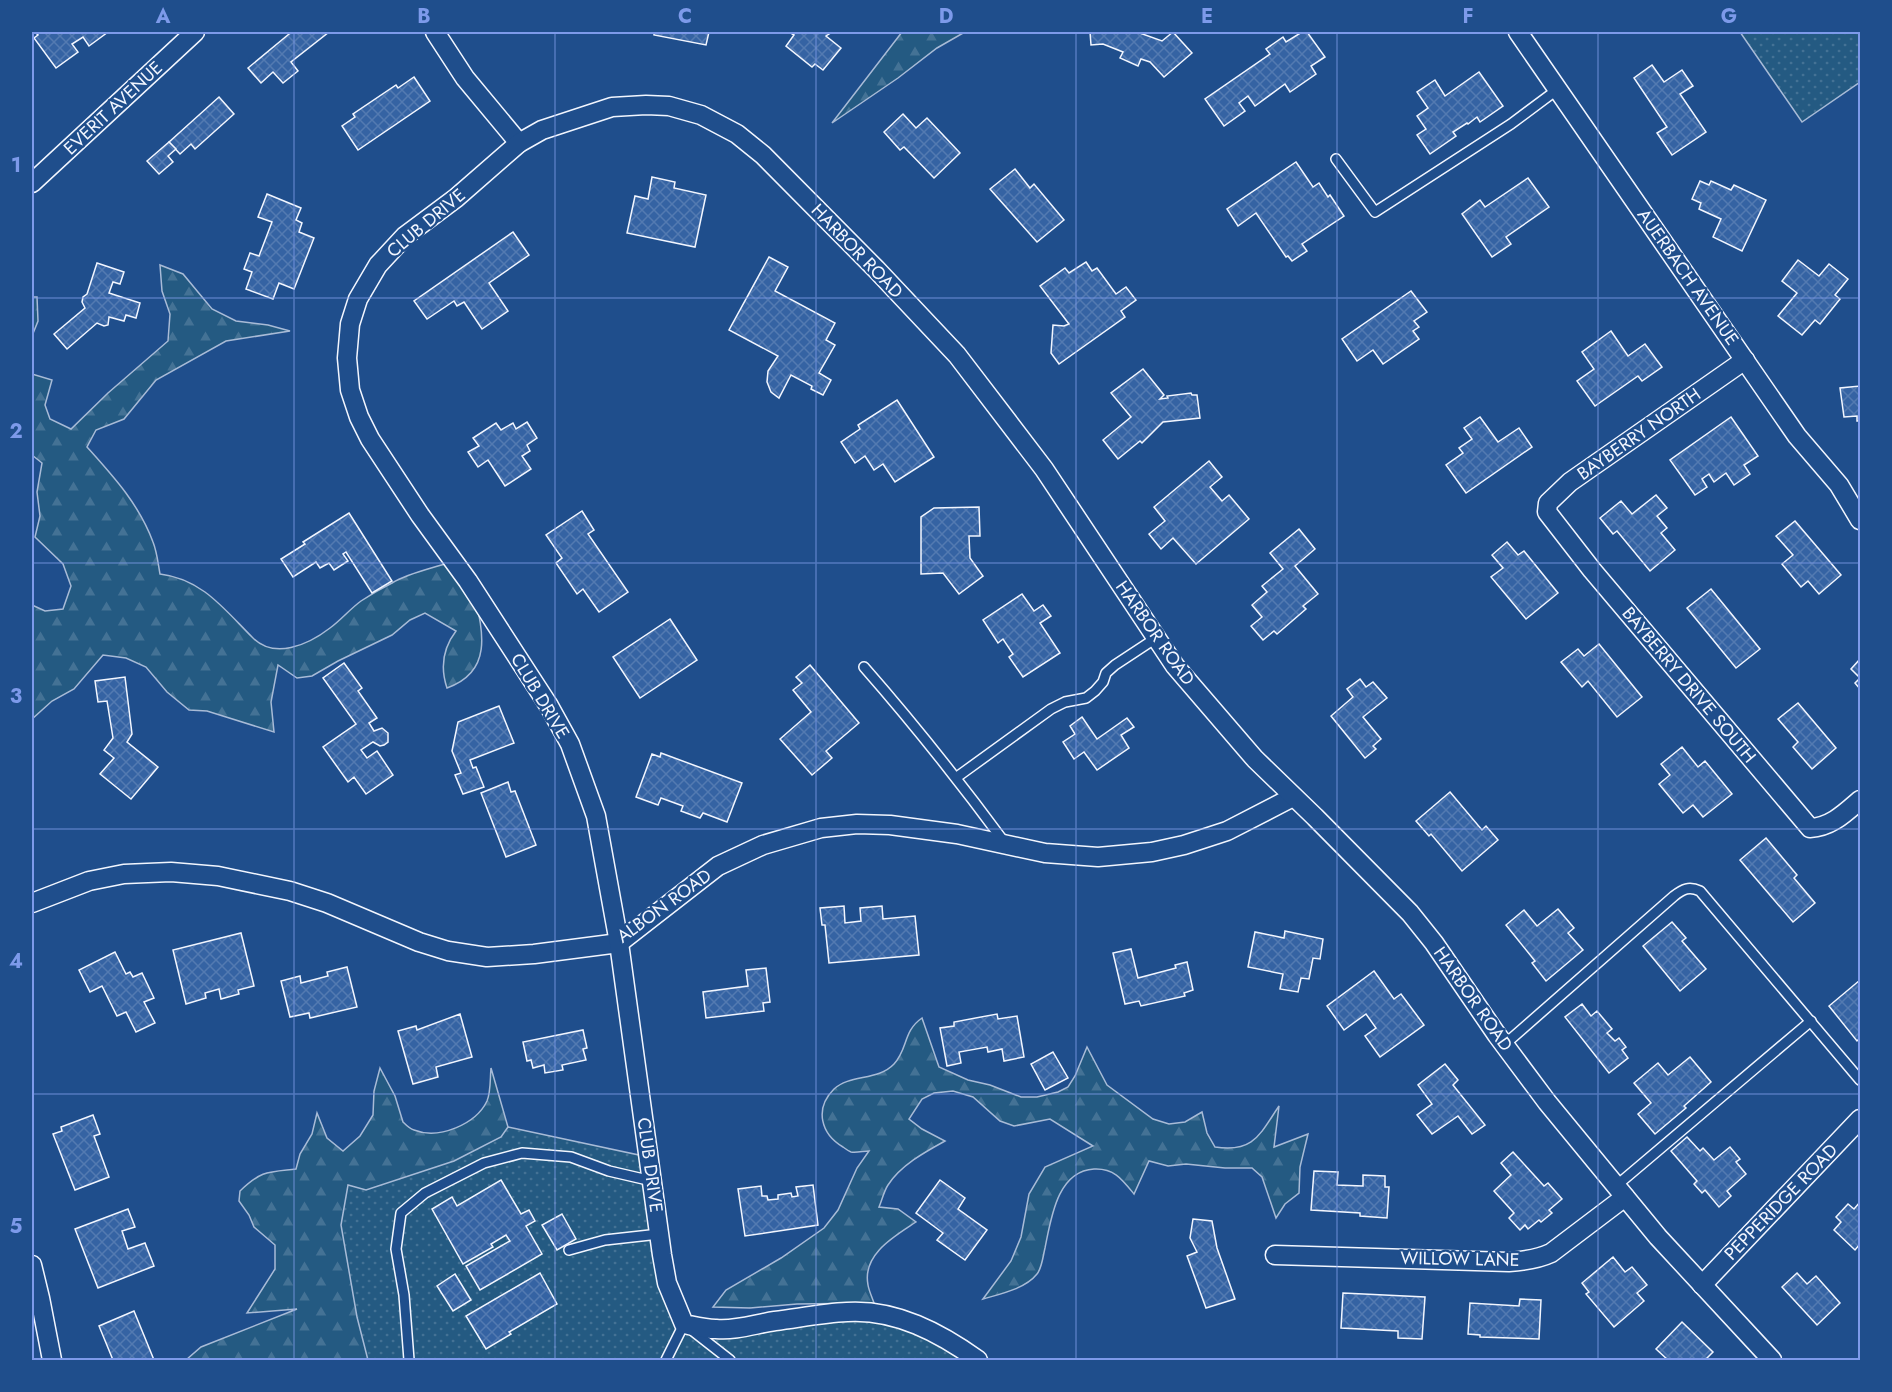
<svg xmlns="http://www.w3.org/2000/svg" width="1892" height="1392" viewBox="0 0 1892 1392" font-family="Jost,sans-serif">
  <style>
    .grass { fill: url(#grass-dots); stroke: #a8bbd7; stroke-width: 1.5 }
    .forest { fill: url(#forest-firs); stroke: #a8bbd7; stroke-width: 1.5 }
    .building { fill: url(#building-cross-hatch); stroke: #f2f6ff; stroke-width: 1.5 }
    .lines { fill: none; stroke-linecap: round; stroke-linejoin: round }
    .service-casing { stroke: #f2f6ff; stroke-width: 12 }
    .minor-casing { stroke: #f2f6ff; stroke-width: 21 }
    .service { stroke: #1f4e8c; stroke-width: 9 }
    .minor { stroke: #1f4e8c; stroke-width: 18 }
    .grid { fill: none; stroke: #7d9aea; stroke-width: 1.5; stroke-opacity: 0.55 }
    .labels { text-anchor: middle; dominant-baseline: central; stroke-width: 4.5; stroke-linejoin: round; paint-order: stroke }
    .street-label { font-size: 18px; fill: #f2f6ff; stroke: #1f4e8c }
    .neatline { fill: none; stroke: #7d9aea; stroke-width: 2 }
    .grid-label { font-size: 20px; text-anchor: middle; font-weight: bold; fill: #7d9aea }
  </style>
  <defs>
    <pattern id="grass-dots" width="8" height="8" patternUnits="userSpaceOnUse" patternTransform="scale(1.5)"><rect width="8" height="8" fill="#245a82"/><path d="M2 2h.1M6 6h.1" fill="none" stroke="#447295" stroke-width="1.8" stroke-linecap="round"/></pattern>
    <pattern id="forest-firs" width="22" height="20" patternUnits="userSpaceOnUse" patternTransform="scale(1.5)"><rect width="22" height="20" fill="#245a82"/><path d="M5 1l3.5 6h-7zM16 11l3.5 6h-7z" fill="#447295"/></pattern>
    <pattern id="building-cross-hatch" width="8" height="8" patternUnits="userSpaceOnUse" patternTransform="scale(1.5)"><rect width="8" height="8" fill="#3563a3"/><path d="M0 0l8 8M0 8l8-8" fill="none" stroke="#537ab1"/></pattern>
  </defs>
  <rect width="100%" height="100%" fill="#1f4e8c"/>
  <g class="grass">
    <path d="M1740 32H1860V82L1802 122Z"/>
    <path d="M508 1127 648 1157 676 1316 700 1326 888 1308 983 1360H351L320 1171Z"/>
  </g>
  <g class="forest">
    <path d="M902 32H965L937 48 898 78 832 123Z"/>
    <path d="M160 265 183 274 212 309 236 321 268 325 290 331 226 341 156 380 124 419 96 430 87 447C113 476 139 504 153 542 157 552 158 563 160 574 202 579 224 609 252 637 274 660 308 645 330 628 341 620 350 609 361 601 370 595 382 588 392 583 409 573 430 569 448 563L470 575C478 617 501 669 447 688 440 667 443 648 456 631L425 613 410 620 392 635 338 661 312 676 297 678 278 665 271 702 274 732 207 711 189 710 167 692 146 667 126 658 103 655 74 689 52 701 32 719V605L45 611 63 609 71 586 63 564 35 537 40 516 37 492 42 463 32 455V374L52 380 45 405 50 419 71 429 108 393 168 341 170 314 162 291Z"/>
    <path d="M32 297H37L38 321 32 336Z"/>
    <path d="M922 1018 939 1067 968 1080 990 1085 1021 1097H1037L1058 1092 1068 1087 1075 1076 1087 1047 1107 1085 1153 1119 1169 1124 1185 1122 1202 1112 1207 1133 1215 1147C1254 1153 1260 1134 1279 1106L1274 1147 1308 1134 1300 1167 1299 1193 1285 1204 1276 1218 1262 1177 1252 1168H1225L1186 1164 1168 1166 1149 1161 1134 1194C1122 1179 1114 1168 1094 1169 1057 1171 1051 1219 1045 1248 1043 1256 1042 1268 1037 1274 1025 1289 1000 1294 983 1299L1011 1261 1021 1237 1029 1194 1045 1167 1093 1146 1050 1119 1014 1126 1000 1121 973 1097 953 1091 934 1093 922 1099 909 1119 922 1129 945 1141C925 1152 901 1165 888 1185 884 1191 882 1200 879 1207L898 1209 916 1222C895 1236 862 1254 868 1285 869 1291 872 1297 874 1303L797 1304 750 1308 713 1307 726 1290 781 1258 824 1228 838 1210 857 1168 869 1151C864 1151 856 1153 851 1152 848 1151 846 1149 843 1147 821 1134 814 1109 834 1089 850 1074 878 1081 894 1064 908 1049 903 1031 922 1018Z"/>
    <path d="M380 1068 395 1096 403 1122C406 1125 410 1129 414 1130 439 1140 476 1124 487 1101 491 1092 490 1078 491 1068L508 1127 501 1137 454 1161 366 1190 348 1185 341 1225 357 1317 368 1360H186L201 1347 297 1309 247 1313 275 1269V1245L254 1227 249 1215 239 1201 240 1191C262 1170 268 1172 296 1169L300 1154 312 1134 317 1113 327 1138 343 1151 360 1136 373 1115 374 1091Z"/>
  </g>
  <g class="building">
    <path d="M35 32H108L89 46 83 37 72 44 78 52 56 68 34 38 38 35Z"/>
    <path d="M287 32H329L291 62 298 71 283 83 273 72 261 83 248 68 289 34Z"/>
    <path d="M654 32H709L706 45 654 35Z"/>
    <path d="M789 32H826L829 34 826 36 841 48 823 70 815 64 812 67 786 46 794 35Z"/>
    <path d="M1090 32H1137L1162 41 1173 32 1192 53 1164 77 1150 62 1141 59 1138 66 1120 58 1123 52 1103 44 1091 45Z"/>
    <path d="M1302 32H1307L1325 57 1311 66 1316 74 1290 92 1285 84 1255 106 1248 96 1239 103 1245 111 1224 126 1205 99 1270 54 1266 49 1283 37 1286 42Z"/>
    <path d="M1652 65 1664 82 1682 70 1693 86 1680 94 1706 132 1672 155 1657 133 1667 127 1634 78Z"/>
    <path d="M1479 72 1503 106 1480 122 1477 117 1468 124 1467 123 1453 132 1456 136 1430 154 1417 135 1426 129 1417 116 1428 108 1417 92 1435 80 1445 96Z"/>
    <path d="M414 77 430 101 358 150 342 126 355 117 353 114 396 85 398 88Z"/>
    <path d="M219 97 234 114 195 149 191 144 180 154 169 142Z"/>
    <path d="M903 114 916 128 927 118 960 153 934 178 904 147 900 150 884 132Z"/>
    <path d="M169 142 176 149 168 156 173 162 159 174 147 161Z"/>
    <path d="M1296 162 1313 187 1319 183 1328 197 1330 195 1344 216 1302 244 1307 251 1292 261 1288 256 1286 257 1256 213 1238 226 1227 209Z"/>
    <path d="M1015 169 1030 188 1034 184 1064 220 1037 242 990 189Z"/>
    <path d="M652 177 675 182 674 188 706 195 695 247 627 233 635 196 648 199Z"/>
    <path d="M1528 178 1549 207 1506 237 1511 244 1492 257 1462 214 1480 200 1485 207Z"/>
    <path d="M1700 181 1709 185 1711 181 1731 190 1734 185 1766 200 1742 251 1713 237 1721 219 1699 209 1701 203 1692 199Z"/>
    <path d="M267 194 301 208 296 220 302 223 299 232 314 238 294 289 279 283 273 299 246 289 252 272 244 269 250 253 259 256 272 222 258 217Z"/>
    <path d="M513 232 529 255 489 283 508 311 482 329 464 302 457 306 454 301 427 319 414 301Z"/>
    <path d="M769 257 788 267 775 291 835 323 826 340 835 345 819 373 831 380 823 395 811 389 812 386 791 375 779 398 771 392 767 382 768 371 778 356 729 330Z"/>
    <path d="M1798 260 1819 276 1829 264 1848 279 1835 295 1840 299 1820 324 1815 320 1802 335 1778 316 1797 293 1782 281Z"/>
    <path d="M1086 262 1092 271 1097 268 1116 294 1126 287 1136 300 1121 311 1125 317 1059 364 1051 353 1053 325 1064 326 1069 324 1040 286 1065 268 1069 273Z"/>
    <path d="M97 263 124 272 120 284 113 282 109 293 140 303 136 318 126 315 124 321 109 317 108 325 104 326 97 323 67 349 54 334 85 308 82 302 83 297 87 294Z"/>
    <path d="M1411 291 1427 312 1414 321 1419 327 1413 331 1419 339 1383 364 1373 350 1357 361 1342 339Z"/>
    <path d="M1611 331 1628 356 1645 344 1662 367 1642 381 1638 376 1595 406 1577 381 1594 369 1582 352Z"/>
    <path d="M1143 369 1164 395 1160 399 1168 398 1167 396 1191 393 1192 395H1197L1200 418 1163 422 1142 443 1140 441 1118 459 1103 440 1131 417 1111 393Z"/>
    <path d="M1860 386V421H1857V416L1844 417 1840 388Z"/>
    <path d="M897 400 934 457 895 482 883 464 874 470 865 456 855 463 841 442 860 429 858 425Z"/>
    <path d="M1480 417 1498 442 1519 428 1532 447 1466 493 1446 465 1463 453 1459 448 1472 439 1464 428Z"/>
    <path d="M1731 417 1758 456 1744 465 1750 474 1734 485 1726 473 1714 482 1709 474 1702 479 1707 487 1695 495 1670 460Z"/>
    <path d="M527 422 537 438 527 445 530 451 522 456 531 469 505 486 488 460 478 467 468 452 479 446 473 438 496 423 501 430 513 423 516 429Z"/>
    <path d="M1209 461 1222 477 1210 487 1222 501 1229 495 1249 519 1196 564 1173 538 1161 549 1149 534 1165 521 1154 507Z"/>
    <path d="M1656 495 1667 508 1657 516 1667 528 1661 533 1675 550 1650 571 1617 531 1613 534 1600 518 1621 501 1632 514Z"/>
    <path d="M979 507 980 536H969L970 558 983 576 959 594 943 573 921 574V517L934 508Z"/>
    <path d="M582 511 594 530 588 534 628 592 599 612 583 589 577 594 556 563 562 558 546 535Z"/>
    <path d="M349 513 392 581 372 593 346 552 343 554 348 561 334 570 329 563 320 568 316 562 293 577 281 559 305 544 303 542Z"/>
    <path d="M1795 521 1841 575 1819 594 1808 581 1801 587 1782 564 1793 555 1776 536Z"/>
    <path d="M1299 529 1315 549 1295 566 1318 594 1303 606 1306 609 1277 634 1274 631 1263 640 1251 626 1262 617 1252 605 1267 592 1262 586 1283 569 1270 553Z"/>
    <path d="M1507 542 1518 555 1524 551 1558 593 1526 619 1491 577 1503 568 1492 555Z"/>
    <path d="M1711 589 1760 649 1736 668 1687 608Z"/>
    <path d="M1022 594 1034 611 1043 605 1051 616 1040 623 1060 653 1023 677 1009 657 1013 654 1003 639 998 643 983 620Z"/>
    <path d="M670 619 697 660 640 698 613 657Z"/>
    <path d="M1599 644 1642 697 1617 717 1588 681 1582 687 1561 662 1578 649 1584 656Z"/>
    <path d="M1860 659V689L1855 683 1860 678 1851 669Z"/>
    <path d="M344 663 362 688 358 691 377 718 369 723 374 731 382 728 388 733V742L384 745 380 746 373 742 361 750 367 758 377 751 393 775 366 794 354 777 348 782 323 747 356 724 323 678Z"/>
    <path d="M810 665 859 723 826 751 832 758 812 775 780 739 811 712 793 690 802 683 796 677Z"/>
    <path d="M125 677 132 734 127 742 158 767 131 799 100 774 114 758 104 750 113 738 107 701 98 702 95 681Z"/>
    <path d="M1360 679 1366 687 1373 682 1387 698 1363 717 1381 739 1373 746 1376 749 1365 758 1331 716 1353 697 1347 689Z"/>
    <path d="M1798 703 1836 748 1812 769 1793 747 1798 742 1778 719Z"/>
    <path d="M499 706 514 743 470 760 473 768 476 767 484 787 463 794 455 775 461 773 452 751 458 722Z"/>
    <path d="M1082 717 1097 739 1127 718 1134 727 1121 735 1129 748 1097 770 1084 752 1074 759 1063 742 1075 734 1070 726Z"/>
    <path d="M1682 747 1698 767 1705 761 1732 794 1703 817 1693 805 1683 813 1659 784 1670 775 1661 764Z"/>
    <path d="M661 753 742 783 727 822 703 813 700 818 681 811 683 806 661 798 658 805 636 797 652 754 660 757Z"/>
    <path d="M508 782 511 792 515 791 536 845 506 857 481 793Z"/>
    <path d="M1450 792 1482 830 1486 826 1498 840 1462 871 1431 834 1429 836 1416 821Z"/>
    <path d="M1766 838 1797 875 1794 878 1815 903 1793 922 1740 860Z"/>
    <path d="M844 906 845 923 861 921 860 908 882 906 883 919 915 916 919 955 829 963 825 925H822L820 908Z"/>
    <path d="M1558 909 1574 928 1568 933 1583 950 1546 981 1532 963 1535 961 1506 925 1524 910 1537 926Z"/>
    <path d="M1672 922 1686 938 1682 941 1706 969 1680 991 1643 946Z"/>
    <path d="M1285 931 1323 939 1320 959 1313 958 1309 979 1301 978 1298 992 1280 989 1283 974 1248 967 1255 932 1284 938Z"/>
    <path d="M241 933 254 986 238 990 239 994 221 999 219 989 205 993 206 998 186 1004 173 950Z"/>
    <path d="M1131 949 1138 978 1176 968 1175 965 1187 962 1193 990 1184 993 1185 996 1141 1006 1139 1001 1125 1004 1113 953Z"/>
    <path d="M115 952 126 974 130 972 133 977 142 973 154 998 144 1002 155 1023 136 1032 126 1012 117 1016 102 986 90 992 79 970Z"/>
    <path d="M347 967 357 1007 310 1018 309 1013 290 1017 281 981 300 976 301 983 328 976 327 972Z"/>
    <path d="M766 968 770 1002 763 1003 764 1011 706 1018 703 992 748 986 746 970Z"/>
    <path d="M1374 971 1394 999 1401 994 1424 1025 1380 1057 1365 1036 1376 1028 1366 1014 1344 1030 1327 1006Z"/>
    <path d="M1860 980V1038L1857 1041 1829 1006Z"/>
    <path d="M1582 1004 1591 1016 1597 1011 1612 1029 1607 1033 1615 1041 1619 1038 1626 1047 1622 1050 1628 1058 1609 1073 1565 1017Z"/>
    <path d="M460 1014 472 1057 436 1067 438 1077 413 1084 398 1031 416 1026 417 1030Z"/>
    <path d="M997 1014 998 1019 1017 1016 1024 1057 1004 1061 1002 1049 988 1052 987 1047 959 1052 961 1063 947 1066 940 1028 954 1026V1022Z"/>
    <path d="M583 1030 587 1048 583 1049 586 1060 562 1065 563 1070 545 1073 544 1065 533 1068 531 1060 527 1061 523 1042Z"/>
    <path d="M1053 1052 1068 1078 1045 1090 1031 1064Z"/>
    <path d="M1690 1057 1711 1082 1684 1106 1686 1108 1655 1134 1638 1114 1651 1103 1634 1083 1658 1063 1668 1075Z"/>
    <path d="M1445 1064 1458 1080 1453 1085 1485 1125 1472 1134 1458 1116 1432 1134 1417 1115 1432 1104 1418 1085Z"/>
    <path d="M93 1115 100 1134 94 1136 109 1177 75 1190 53 1134 62 1131 61 1127Z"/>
    <path d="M1687 1137 1700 1151 1703 1148 1714 1160 1730 1147 1740 1159 1736 1162 1746 1174 1727 1191 1731 1196 1719 1207 1705 1190 1702 1193 1694 1184 1697 1181 1671 1151Z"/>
    <path d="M1513 1152 1544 1186 1548 1183 1562 1199 1549 1210 1552 1213 1541 1222 1539 1220 1528 1229 1525 1225 1520 1230 1509 1218 1514 1213 1494 1191 1511 1175 1501 1163Z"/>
    <path d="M1314 1171 1338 1172 1337 1185 1363 1186V1175L1385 1176V1187H1389L1387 1218 1360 1216V1213L1311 1210Z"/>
    <path d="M501 1180 521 1214 529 1210 535 1221 526 1226 542 1254 480 1290 466 1266 510 1241 506 1235 491 1244 493 1247 463 1264 432 1209 452 1197 457 1206Z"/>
    <path d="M940 1180 965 1198 958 1209 987 1230 965 1260 937 1240 943 1233 916 1213Z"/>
    <path d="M813 1185 818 1225 745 1236 738 1189 761 1186 762 1196H767L768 1200 778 1199V1195L791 1193 792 1197 798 1196 796 1187Z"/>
    <path d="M1860 1202V1244L1855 1250 1834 1230 1841 1222 1836 1217 1848 1204 1854 1209Z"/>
    <path d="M128 1209 135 1227 122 1231 128 1249 145 1243 154 1266 98 1288 75 1229Z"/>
    <path d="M562 1214 576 1239 557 1250 542 1225Z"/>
    <path d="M1193 1219 1212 1221 1217 1248 1235 1299 1206 1308 1187 1256 1197 1252 1190 1238Z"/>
    <path d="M1613 1257 1625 1272 1632 1267 1647 1285 1637 1293 1644 1301 1614 1327 1586 1294 1589 1292 1582 1283Z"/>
    <path d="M540 1273 557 1304 509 1332 511 1334 486 1349 466 1316Z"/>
    <path d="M1797 1273 1807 1284 1816 1276 1840 1303 1817 1325 1782 1287Z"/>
    <path d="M455 1274 471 1300 453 1311 437 1286Z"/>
    <path d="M1343 1293 1425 1297 1422 1339 1398 1338V1331L1341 1328Z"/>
    <path d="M1520 1299 1541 1300 1539 1339 1480 1337V1335L1468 1334 1470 1303 1519 1306Z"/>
    <path d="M134 1311 154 1360H113L99 1326Z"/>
    <path d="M1682 1322 1713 1352 1705 1360H1668L1656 1349Z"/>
  </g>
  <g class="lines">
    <defs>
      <g id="service">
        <path d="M1336 159 1375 212 1511 124 1558 89"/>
        <path d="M864 667C914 724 960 782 1005 843"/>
        <path d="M957 777 1051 709 1065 702 1086 698 1095 691 1103 682 1106 673 1115 665 1156 638"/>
        <path d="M1504 1045 1674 896C1683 889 1689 886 1700 891L1860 1080"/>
        <path d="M1616 1186 1811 1021"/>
        <path d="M569 1250 605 1240 659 1234"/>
        <path d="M409 1360 404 1295 396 1249 401 1213 425 1193 484 1163 522 1153 571 1157 609 1171 652 1181"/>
        <path d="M666 1360 684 1324 730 1360"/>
      </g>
      <g id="minor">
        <path d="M435 32 465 78 519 143"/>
        <path d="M1518 32 1797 436 1839 485 1860 520"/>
        <path d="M32 183 195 32"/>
        <path d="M1745 360 1570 482 1548 503 1547 512 1592 570 1810 828C1831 827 1845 813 1860 800"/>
        <path d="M32 903 89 881 124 874 171 872 218 876 290 891 327 903 419 942 448 951 487 957 534 954 619 943 718 866 763 845 821 828 857 824 890 825 957 834 1045 853 1098 857 1152 852 1184 845 1227 831 1293 797"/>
        <path d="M1275 1255 1509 1262C1524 1261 1538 1259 1551 1253L1625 1197"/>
        <path d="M32 1265 40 1298 52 1360"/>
        <path d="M1702 1285 1860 1119"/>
        <path d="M978 1360C940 1333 896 1309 847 1312 823 1313 799 1318 775 1321 755 1324 736 1331 716 1329 705 1329 694 1326 684 1324L667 1283 662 1255 619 943 596 816 570 744 549 706 468 581 420 515 370 439 359 417 350 390 347 358 350 324 358 299 378 265 405 236 456 198 519 143 542 130 612 107 646 105 669 106 701 115 737 134 763 155 876 269 957 355 1044 469 1175 666 1255 759 1315 817 1410 913 1434 943 1497 1035 1547 1102 1658 1237 1772 1360"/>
      </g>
    </defs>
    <use href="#service" class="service-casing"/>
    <use href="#minor" class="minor-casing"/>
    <use href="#service" class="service"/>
    <use href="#minor" class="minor"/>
  </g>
  <path class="grid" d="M294 32V1360M555 32V1360M816 32V1360M1076 32V1360M1337 32V1360M1598 32V1360M32 298H1860M32 563H1860M32 829H1860M32 1094H1860"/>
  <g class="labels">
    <g class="street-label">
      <text transform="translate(113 108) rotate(-43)">EVERIT AVENUE</text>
      <text transform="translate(426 223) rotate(-40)">CLUB DRIVE</text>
      <text transform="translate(857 251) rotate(46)">HARBOR ROAD</text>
      <text transform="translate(1688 277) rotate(55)">AUERBACH AVENUE</text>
      <text transform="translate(1639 434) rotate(-35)">BAYBERRY NORTH</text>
      <text transform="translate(1155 633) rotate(55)">HARBOR ROAD</text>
      <text transform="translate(1689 685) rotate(50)">BAYBERRY DRIVE SOUTH</text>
      <text transform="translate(540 696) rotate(59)">CLUB DRIVE</text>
      <text transform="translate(664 906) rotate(-36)">ALBON ROAD</text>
      <text transform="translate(1473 999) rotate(55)">HARBOR ROAD</text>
      <text transform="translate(650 1165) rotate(82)">CLUB DRIVE</text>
      <text transform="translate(1781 1202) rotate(-46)">PEPPERIDGE ROAD</text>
      <text transform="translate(1460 1259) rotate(1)">WILLOW LANE</text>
    </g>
  </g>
  <rect width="1892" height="1392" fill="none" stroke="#1f4e8c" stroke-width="66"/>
  <rect x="33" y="33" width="1826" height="1326" class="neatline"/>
  <g class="grid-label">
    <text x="163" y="23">A</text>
    <text x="424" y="23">B</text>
    <text x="685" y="23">C</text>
    <text x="946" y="23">D</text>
    <text x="1207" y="23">E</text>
    <text x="1468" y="23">F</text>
    <text x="1729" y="23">G</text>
    <text x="16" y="172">1</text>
    <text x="16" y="438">2</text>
    <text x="16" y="703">3</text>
    <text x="16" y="968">4</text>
    <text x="16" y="1233">5</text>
  </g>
</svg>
